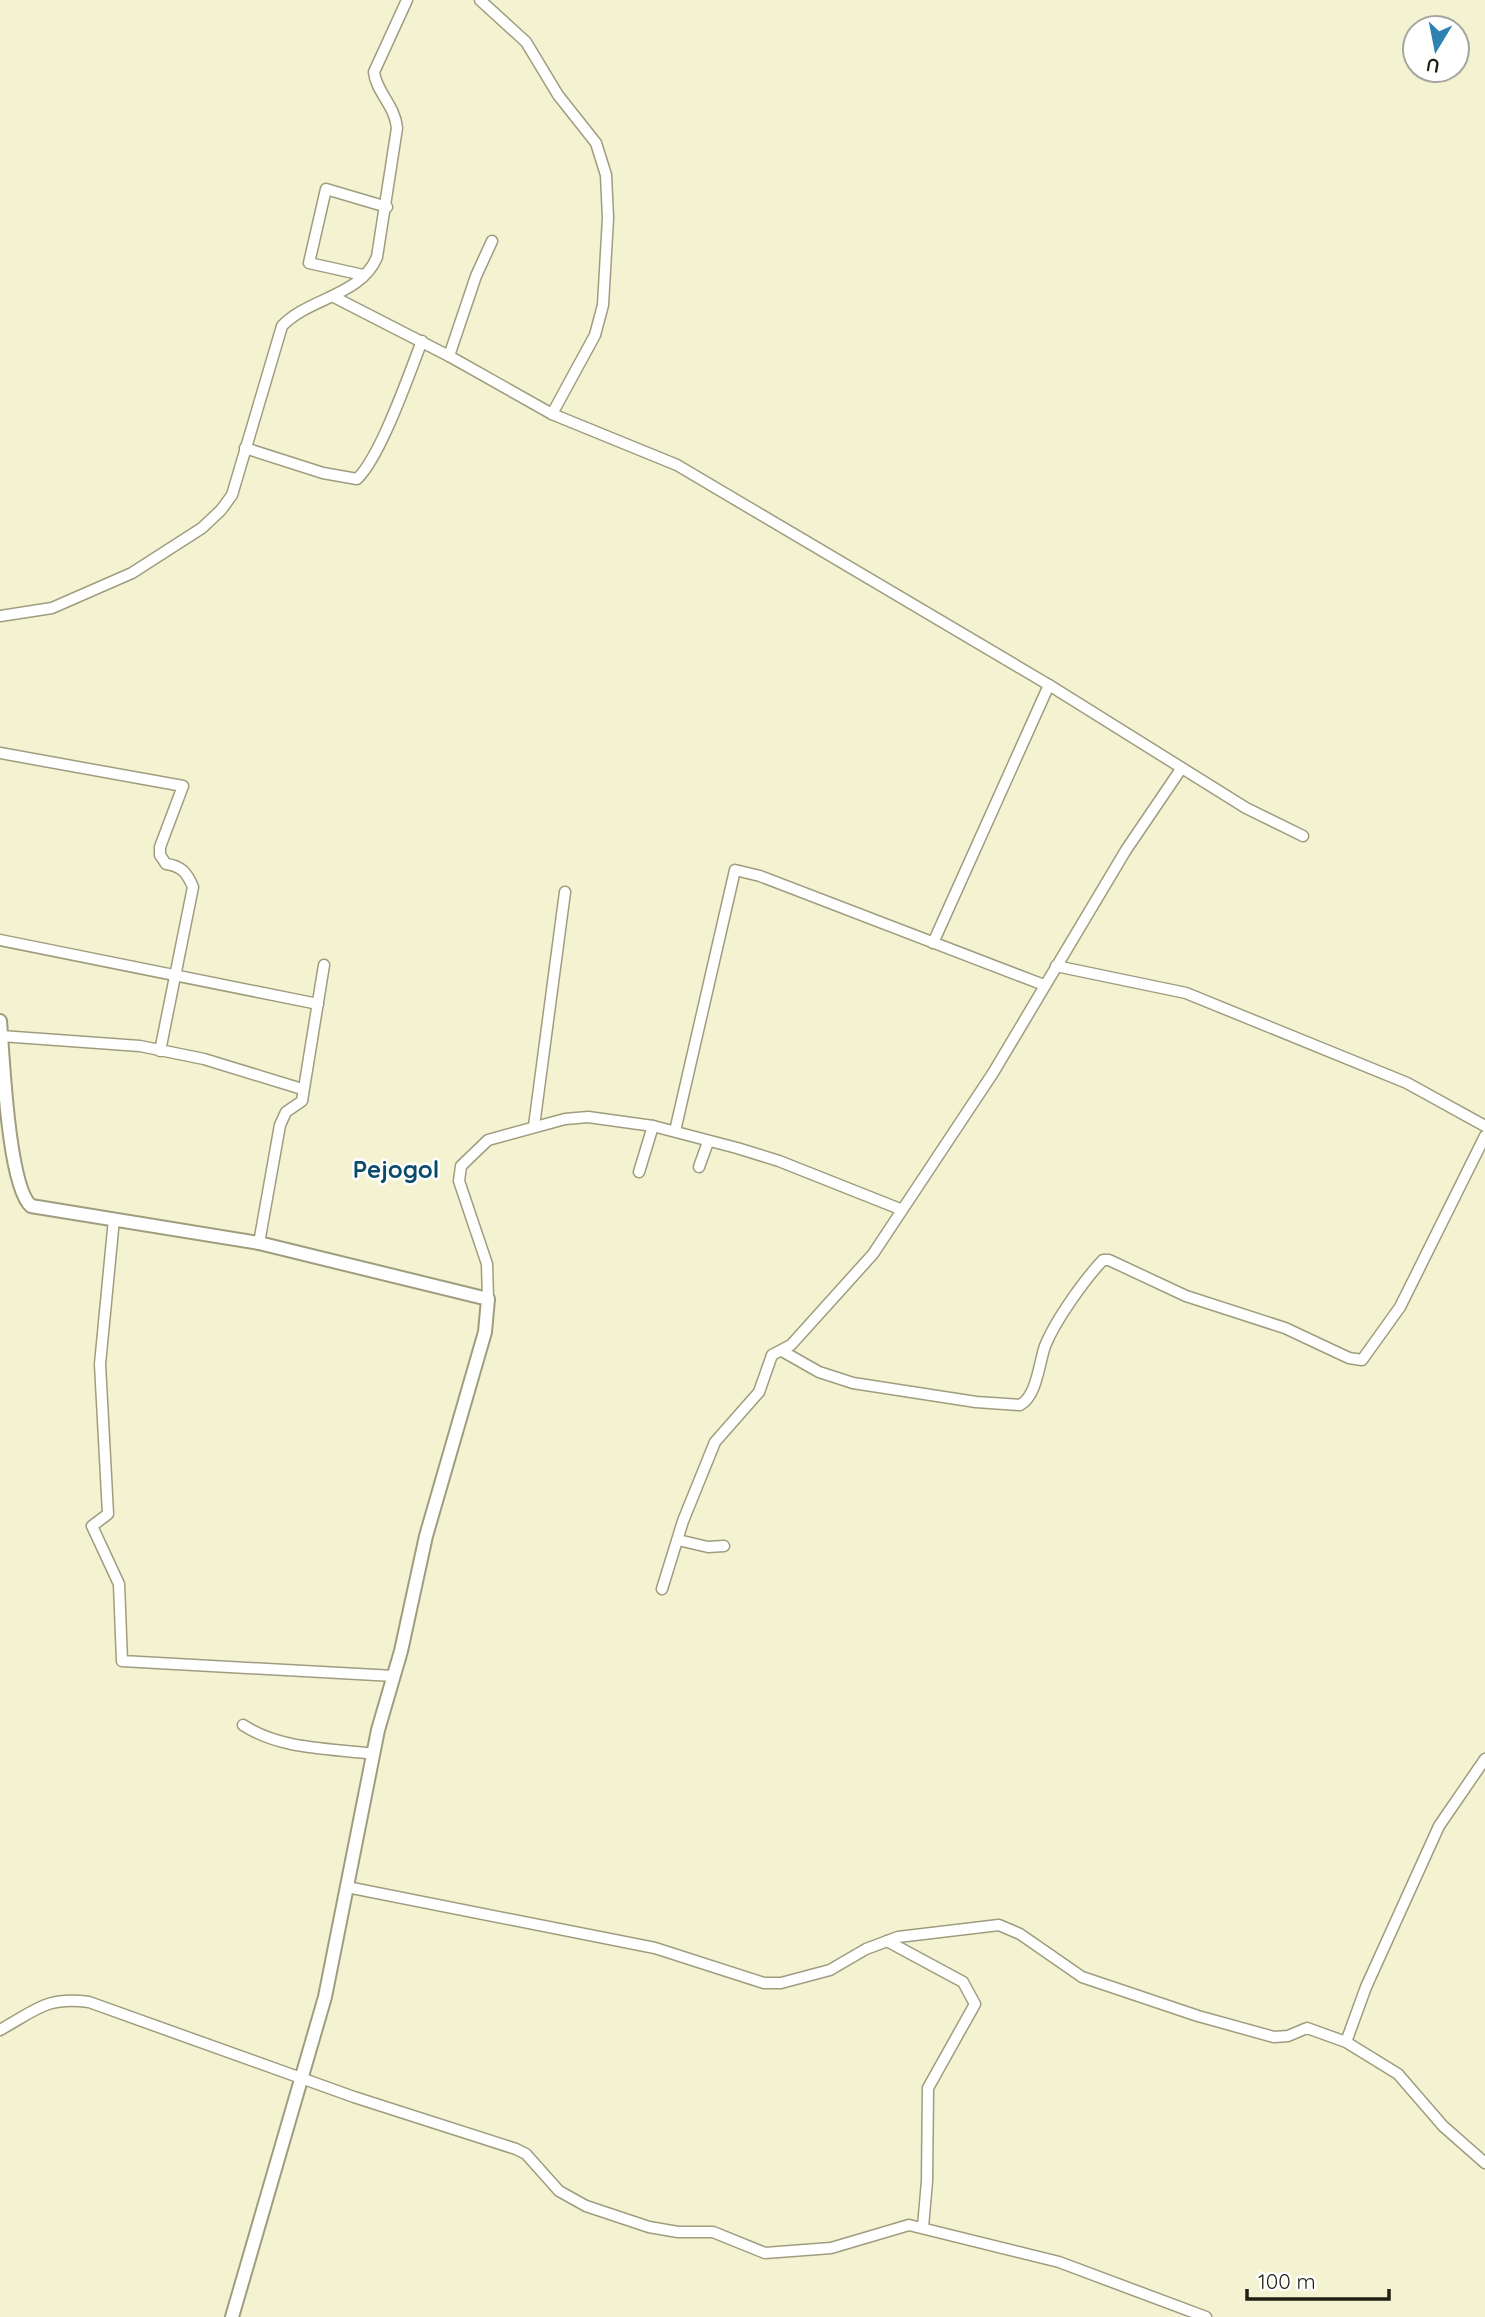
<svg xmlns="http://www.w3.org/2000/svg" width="1485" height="2317" viewBox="0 0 1485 2317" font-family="Quicksand,sans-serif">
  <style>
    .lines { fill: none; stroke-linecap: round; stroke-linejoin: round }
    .street-casing { stroke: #9f9d7e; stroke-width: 13 }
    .secondary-casing { stroke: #9f9d7e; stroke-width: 16 }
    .street { stroke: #fff; stroke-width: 10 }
    .secondary { stroke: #fff; stroke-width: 12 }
    .labels { text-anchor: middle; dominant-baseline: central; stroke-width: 5; stroke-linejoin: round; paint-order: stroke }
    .quarter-label { font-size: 24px; font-weight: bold; fill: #0c4a6a; stroke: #fff }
  </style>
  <rect width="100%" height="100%" fill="#f3f2d1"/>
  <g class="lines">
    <defs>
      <g id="street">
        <path d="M480 0 526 42 558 95 596 143 606 175 608 218 603 305 595 335 552 414"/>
        <path d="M363 275 309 263 326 189 387 207"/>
        <path d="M334 297 449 356 552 414 677 465 1049 685 1246 808 1303 836"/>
        <path d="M449 356 476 276 492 241"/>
        <path d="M245 448 323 473 357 479C381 456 409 374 422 341"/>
        <path d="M0 616 52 608 132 573 202 528 221 510 232 495 282 326C308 298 361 296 377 257L397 128C395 105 376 92 374 72L407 0"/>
        <path d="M0 753 183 786 160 847V855L166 864C182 866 187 873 193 887L160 1051"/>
        <path d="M0 940 318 1004"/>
        <path d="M933 943 1049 685"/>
        <path d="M1056 966 1186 993 1407 1083 1485 1126"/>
        <path d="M1 1036 140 1046 204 1059 302 1089"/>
        <path d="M534 1126 565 892"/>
        <path d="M675 1131 735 870 760 876 1044 985"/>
        <path d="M699 1167 708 1142"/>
        <path d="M639 1172 653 1126"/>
        <path d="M114 1219 100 1364 108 1514 92 1526 119 1584 122 1661 394 1676"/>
        <path d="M259 1243 280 1125 286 1112 302 1101 324 965"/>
        <path d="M488 1299 487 1264 459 1181 461 1166 488 1140 565 1119 588 1117 653 1126 737 1148 779 1161 900 1209"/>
        <path d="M782 1351 819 1372 853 1383 976 1402 1020 1405C1037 1396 1039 1363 1045 1346 1055 1321 1084 1280 1103 1260H1109L1186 1296 1285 1328 1349 1358 1362 1360 1400 1307 1485 1136"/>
        <path d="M678 1540 708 1547 724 1546"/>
        <path d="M662 1589 683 1521 715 1442 759 1392 772 1355 791 1345 873 1254 993 1073 1126 850 1181 769"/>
        <path d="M243 1725C281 1750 330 1748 374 1754"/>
        <path d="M1485 1759 1439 1826 1366 1987 1346 2042 1398 2074 1443 2126 1485 2163"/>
        <path d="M347 1887 655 1948 764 1983H781L830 1970 866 1949 898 1937 999 1925 1020 1934 1082 1977 1198 2016 1274 2037 1288 2036 1307 2028 1346 2042"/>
        <path d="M887 1941 963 1982 975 2004 928 2088 927 2181 923 2227"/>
        <path d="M0 2030C36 2010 47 1996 89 2002L354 2097 516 2149 526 2154 559 2191 586 2206 649 2227 678 2232H713L765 2253 831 2248 909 2225 1059 2262 1206 2317"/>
      </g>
      <path id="secondary" d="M0 1021C3 1056 8 1186 31 1206L259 1243 488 1299 485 1332 426 1536 401 1651 378 1730 325 1997 232 2317"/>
    </defs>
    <use href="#street" class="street-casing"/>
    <use href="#secondary" class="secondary-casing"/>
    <use href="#street" class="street"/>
    <use href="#secondary" class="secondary"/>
  </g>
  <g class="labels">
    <g class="quarter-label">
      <text x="396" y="1169">Pejogol</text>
    </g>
  </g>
  <g transform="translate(1436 49) rotate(190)"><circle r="33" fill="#ffffff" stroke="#a6a5a1" stroke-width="2"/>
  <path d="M0-5L12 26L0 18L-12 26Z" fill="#2d82b2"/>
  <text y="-10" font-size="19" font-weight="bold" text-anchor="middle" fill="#201f13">U</text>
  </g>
  <path d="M1247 2289v10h142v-10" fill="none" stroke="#201f13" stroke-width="3.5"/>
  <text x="1258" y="2289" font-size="21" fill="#201f13" stroke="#ffffff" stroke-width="5" paint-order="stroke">100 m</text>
</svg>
